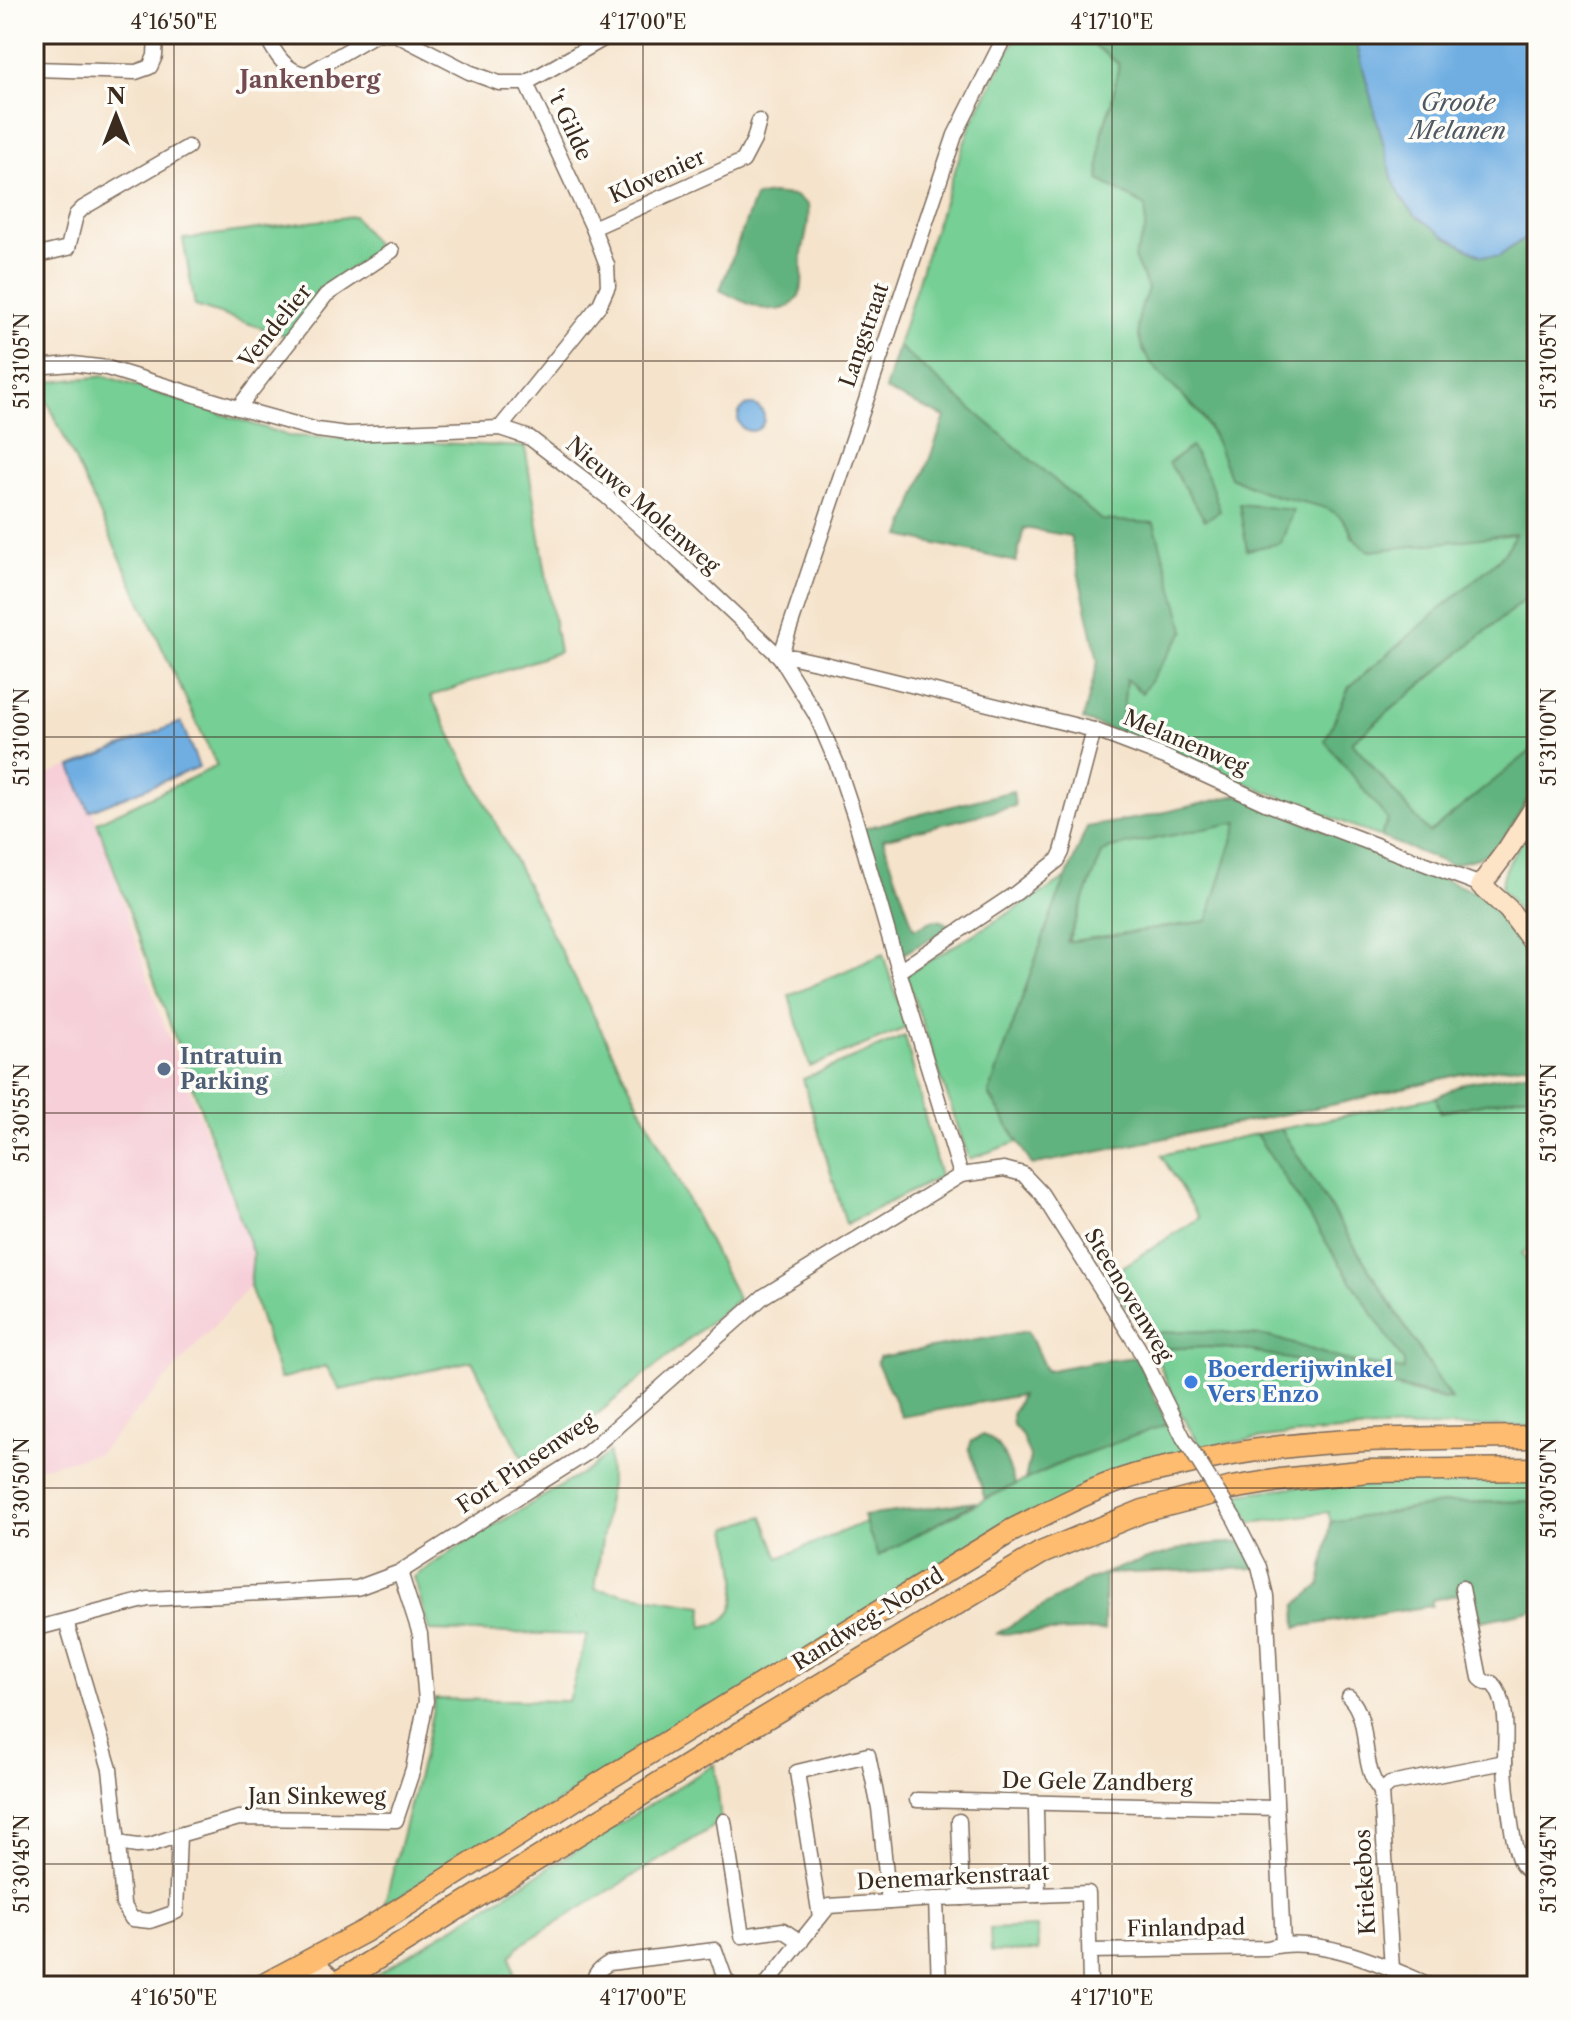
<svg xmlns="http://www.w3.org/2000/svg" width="1571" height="2020" viewBox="0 0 1571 2020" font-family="'Libre Caslon Text',serif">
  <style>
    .built { fill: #f6cfd8 }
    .green { fill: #76cf94; stroke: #587c59; stroke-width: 2 }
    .forest { fill: #60b27e; stroke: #4e6e4e; stroke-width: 2; fill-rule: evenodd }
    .water { fill: #6faee2; stroke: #556c80; stroke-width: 2 }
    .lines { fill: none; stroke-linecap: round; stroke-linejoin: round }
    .street-casing { stroke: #7c6b5b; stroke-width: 17 }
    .secondary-casing { stroke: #7c6b5b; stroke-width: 23 }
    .primary-casing { stroke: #7c6b5b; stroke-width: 25 }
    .street { stroke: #fff; stroke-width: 14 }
    .secondary { stroke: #fee4c6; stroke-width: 20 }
    .primary { stroke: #fdbc70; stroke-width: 22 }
    .street-bridge-casing { stroke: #7c6b5b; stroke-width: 17; stroke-linecap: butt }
    .street-bridge { stroke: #fff; stroke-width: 14 }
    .ticks { fill: none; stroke: #3b2a1e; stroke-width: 2; stroke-opacity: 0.45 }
    .service-dot { fill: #5c6f8a; stroke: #fdfcf7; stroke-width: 3 }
    .shop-dot { fill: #3f7fe0; stroke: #fdfcf7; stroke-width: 3 }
    .labels { text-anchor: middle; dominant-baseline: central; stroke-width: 7; stroke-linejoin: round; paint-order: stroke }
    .street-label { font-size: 22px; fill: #3b2a1e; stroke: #fdfcf7 }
    .service-label { font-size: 22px; font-weight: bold; fill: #4e5e75; stroke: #fdfcf7; text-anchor: start }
    .shop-label { font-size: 22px; font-weight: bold; fill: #366cbe; stroke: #fdfcf7; text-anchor: start }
    .neighbourhood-label { font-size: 24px; font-weight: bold; fill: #734c51; stroke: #fdfcf7 }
    .water-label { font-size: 24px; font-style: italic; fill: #4d5863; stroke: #fdfcf7 }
    .neatline { fill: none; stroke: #3b2a1e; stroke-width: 3 }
    .ticks-label { font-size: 20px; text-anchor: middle; fill: #3b2a1e }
  </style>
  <rect width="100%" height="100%" fill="#fdfcf7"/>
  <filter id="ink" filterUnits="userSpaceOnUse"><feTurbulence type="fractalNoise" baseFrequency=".0125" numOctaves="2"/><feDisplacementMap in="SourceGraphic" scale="16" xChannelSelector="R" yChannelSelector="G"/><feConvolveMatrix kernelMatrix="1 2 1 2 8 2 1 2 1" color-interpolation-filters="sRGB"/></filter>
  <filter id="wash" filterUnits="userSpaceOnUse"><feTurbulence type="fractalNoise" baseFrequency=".006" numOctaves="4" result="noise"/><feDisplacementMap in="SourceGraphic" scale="32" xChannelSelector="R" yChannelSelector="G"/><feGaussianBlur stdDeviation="1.8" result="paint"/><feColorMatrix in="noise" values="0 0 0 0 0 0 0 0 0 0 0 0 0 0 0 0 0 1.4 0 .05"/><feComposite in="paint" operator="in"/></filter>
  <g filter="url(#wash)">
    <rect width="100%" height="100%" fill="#f5e3cb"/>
    <path class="built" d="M72 765 97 822 157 1006 253 1254 250 1286 99 1453 34 1469V780Z"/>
    <g class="green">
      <path d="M1035 34 1076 35 1095 46 1119 64 1112 101 1101 135 1146 206 1145 231 1134 258 1148 288 1138 324 1143 351 1162 375 1201 415 1215 440 1339 515 1348 526 1353 539 1516 534 1510 545 1499 559 1326 741 1388 820 1380 837 1121 733 1126 678 1098 534 898 346 931 239 971 124 1014 41Z"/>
      <path d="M354 216 378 248 325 287 298 328 290 337 195 306 183 239Z"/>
      <path d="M105 376 289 436 525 447 559 652 431 696 738 1299 529 1470 472 1361 340 1390 326 1366 280 1379 250 1286 253 1254 97 822 217 766 39 383Z"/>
      <path d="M1537 589V746L1429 834 1352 742Z"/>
      <path d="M1239 821 1208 921 1068 942 1101 854 1110 848Z"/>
      <path d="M1537 821V928L1531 932C1522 919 1513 899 1502 891 1500 866 1524 841 1537 821Z"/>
      <path d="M1067 878 1051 915 989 1094 1018 1142 969 1159 906 975Z"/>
      <path d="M883 954 906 1028 810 1067 789 996Z"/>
      <path d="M905 1036 940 1177 846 1224 803 1079Z"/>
      <path d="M1537 1093V1244L1522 1253 1537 1276V1426C1472 1426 1407 1427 1341 1431 1294 1434 1248 1438 1202 1448L1179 1411 1153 1349 1211 1347 1252 1351 1298 1361 1443 1400 1451 1399 1281 1129 1436 1097 1441 1112Z"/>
      <path d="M1256 1134 1404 1362V1371L1348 1361 1223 1332 1181 1331 1144 1334 1107 1277 1199 1218 1161 1155Z"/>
      <path d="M1167 1424 1185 1452 1102 1478 384 1906 425 1748 435 1699 568 1701 587 1635 429 1631 414 1577 458 1547 593 1467 609 1452 610 1484 595 1589 703 1606 702 1627C708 1625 717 1625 721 1622 748 1605 732 1553 728 1528L763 1516 779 1558 865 1522 878 1556C971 1505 1065 1455 1167 1424Z"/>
      <path d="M1537 1480V1501L1448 1503 1331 1522 1328 1512 1252 1523 1232 1495 1299 1486 1382 1481Z"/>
      <path d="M715 1764 721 1822 519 1946 511 1956 516 1986H370L373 1977Z"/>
      <path d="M1037 1927 1038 1951 991 1952 990 1929Z"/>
    </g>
    <g class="forest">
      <path d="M1069 34H1354L1393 180 1445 236 1480 255 1498 257 1537 229V589L1352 742 1429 833 1537 746V783L1510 829 1494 849 1478 858 1451 865 1380 837 1388 820 1325 741 1349 687 1499 559 1510 545 1515 534 1371 551C1351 545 1353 526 1338 515 1322 503 1290 501 1271 494 1257 490 1244 483 1230 477 1222 457 1214 433 1201 415 1179 387 1137 365 1138 325 1138 313 1145 299 1148 288L1134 258 1145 231 1146 206 1099 180 1101 135 1112 101 1119 64C1104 53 1088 38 1069 34Z"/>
      <path d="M770 194 795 196 808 205C810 223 805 237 802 254 800 268 806 284 798 297 781 325 740 300 720 290L755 197Z"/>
      <path d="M898 346 1101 520 1154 523 1185 630 1142 693 1126 679 1121 733 1083 720 1098 661 1070 536 1024 528 1016 562 901 536 945 417 885 390Z"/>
      <path d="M1191 447 1208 476 1220 511 1205 520 1169 463Z"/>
      <path d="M1239 504 1293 510 1281 543 1247 550Z"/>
      <path d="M1013 791 1015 806 883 839 914 929C931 923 935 913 951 927L901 955 861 829Z"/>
      <path d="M1238 795 1487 897 1537 958V1063L1461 1074 1345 1102 1032 1165 989 1094 1051 915 1087 827 1144 817ZM1238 822 1207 921 1067 942 1102 854 1110 848Z"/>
      <path d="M1537 1071V1093L1440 1112 1436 1097 1464 1083Z"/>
      <path d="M1281 1129 1451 1400 1298 1361 1252 1351 1211 1347 1153 1349 1144 1334 1181 1331 1223 1332 1271 1337 1348 1361 1404 1370V1362L1256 1134Z"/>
      <path d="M1028 1331 1046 1371 1092 1362 1137 1357 1167 1424 1066 1461 1025 1480 1030 1457 1021 1434 1013 1425 1012 1415 1021 1395 902 1417 877 1363 879 1357Z"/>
      <path d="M983 1435C1003 1442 1008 1466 1015 1485L985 1499 969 1448 972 1441Z"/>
      <path d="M1537 1501V1610L1481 1621 1474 1591 1432 1600V1606L1297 1627 1296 1605 1320 1585 1331 1522 1448 1503Z"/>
      <path d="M976 1502 878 1556 863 1516Z"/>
      <path d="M1242 1542 1256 1568 1105 1574 1104 1630 996 1634 1088 1580 1124 1566 1195 1545Z"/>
    </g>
    <g class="water">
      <path d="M1354 34H1537V229L1498 257 1480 255 1445 236 1415 215 1402 199 1393 180Z"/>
      <circle cx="751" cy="418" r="13"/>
      <path d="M181 722 199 767 89 811 71 767Z"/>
    </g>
  </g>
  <g filter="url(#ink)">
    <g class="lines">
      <defs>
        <g id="street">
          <path d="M265 34C274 51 285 73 307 74L376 34H395L469 72 499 83H526"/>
          <path d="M34 69 136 72 150 67 155 56 156 34"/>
          <path d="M593 228 743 161 754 140 759 121"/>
          <path d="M34 256 68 248 76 215 83 208 188 147"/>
          <path d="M34 367 73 364 107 368 238 408 317 430 347 434 500 428 530 438 606 496 675 558 780 657 816 715 837 764 855 818 899 971 961 1175"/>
          <path d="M238 408 326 295 392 251"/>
          <path d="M500 428 600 304 608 286 607 265 593 228 526 83 612 34"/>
          <path d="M780 657H794L821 663 1094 730 1165 757 1265 803 1481 885"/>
          <path d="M780 657 955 135 1006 34"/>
          <path d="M899 971 1016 893 1058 860 1062 852 1094 730"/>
          <path d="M1234 1518 1259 1567 1266 1596 1283 1944"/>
          <path d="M1462 1588 1480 1678 1486 1683H1492C1510 1702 1505 1737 1505 1761 1505 1779 1512 1852 1522 1865 1525 1870 1532 1873 1537 1876"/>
          <path d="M66 1621 110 1769 118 1843 137 1846 150 1845 179 1835 239 1818 396 1820 413 1769 426 1701 420 1634 400 1572"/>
          <path d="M34 1629 148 1599 357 1588 400 1572 587 1453 764 1296 961 1175 1004 1169 1023 1174 1041 1193 1138 1347 1183 1437"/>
          <path d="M1349 1697C1370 1719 1361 1755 1374 1781 1376 1785 1379 1788 1381 1792"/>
          <path d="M917 1800 1276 1808"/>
          <path d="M1036 1811 1038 1895"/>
          <path d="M724 1821 742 1936 783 1930 801 1942"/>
          <path d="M959 1821 962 1898"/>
          <path d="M118 1843 123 1904 132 1919 150 1921 176 1912 179 1835"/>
          <path d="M936 1899 939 1986"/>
          <path d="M820 1917 797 1772 868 1755 879 1808 889 1902"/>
          <path d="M1090 1951 1268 1948C1319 1934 1385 1966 1432 1986"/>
          <path d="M1392 1969 1381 1792 1390 1784 1505 1762"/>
          <path d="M593 1986C593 1974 599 1969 609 1963L715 1950 726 1981 733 1986"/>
          <path d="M765 1986 829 1906 936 1899 1088 1893 1090 1986"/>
        </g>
        <g id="secondary">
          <path d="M1537 804 1508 849 1481 885 1508 909 1537 947"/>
          <path d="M311 1961 339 1986"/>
        </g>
        <g id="primary">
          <path d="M262 1986 365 1931 612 1776 1011 1531C1049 1512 1086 1491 1127 1478 1144 1472 1162 1469 1180 1465 1297 1436 1417 1438 1537 1437"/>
          <path d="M332 1986 747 1729 1041 1553 1143 1511 1232 1488 1280 1480 1369 1471 1537 1469"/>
        </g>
      </defs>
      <use href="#street" class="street-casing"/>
      <use href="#secondary" class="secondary-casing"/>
      <use href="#primary" class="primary-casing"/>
      <use href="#street" class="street"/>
      <use href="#secondary" class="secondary"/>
      <use href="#primary" class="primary"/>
      <defs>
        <path id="street-bridge" d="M1183 1437 1234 1518"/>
      </defs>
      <use href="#street-bridge" class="street-bridge-casing"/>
      <use href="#street-bridge" class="street-bridge"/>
    </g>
  </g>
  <path class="ticks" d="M174 34V1986M643 34V1986M1112 34V1986M34 361H1537M34 737H1537M34 1113H1537M34 1488H1537M34 1864H1537"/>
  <circle class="service-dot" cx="164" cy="1069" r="8"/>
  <circle class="shop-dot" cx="1191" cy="1382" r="8"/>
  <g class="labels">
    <g class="street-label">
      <text transform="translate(570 125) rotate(65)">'t Gilde</text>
      <text transform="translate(657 176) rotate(-24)">Klovenier</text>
      <text transform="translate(275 326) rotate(-51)">Vendelier</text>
      <text transform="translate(864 335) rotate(-71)">Langstraat</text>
      <text transform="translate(643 505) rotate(41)">Nieuwe Molenweg</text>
      <text transform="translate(1186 742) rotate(23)">Melanenweg</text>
      <text transform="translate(1129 1295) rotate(59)">Steenovenweg</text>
      <text transform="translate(526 1463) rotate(-34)">Fort Pinsenweg</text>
      <text transform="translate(868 1619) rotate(-32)">Randweg-Noord</text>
      <text transform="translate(1097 1782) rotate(1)">De Gele Zandberg</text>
      <text x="317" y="1796">Jan Sinkeweg</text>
      <text transform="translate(953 1877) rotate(-3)">Denemarkenstraat</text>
      <text transform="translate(1365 1882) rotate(-93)">Kriekebos</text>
      <text transform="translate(1186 1928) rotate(-1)">Finlandpad</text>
    </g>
    <g class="service-label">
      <text x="180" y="1056">Intratuin<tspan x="180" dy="25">Parking</tspan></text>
    </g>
    <g class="shop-label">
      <text x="1207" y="1369">Boerderijwinkel<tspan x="1207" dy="25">Vers Enzo</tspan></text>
    </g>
    <g class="neighbourhood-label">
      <text x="310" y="79">Jankenberg</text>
    </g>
    <g class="water-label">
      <text x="1458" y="102">Groote<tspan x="1458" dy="28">Melanen</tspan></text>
    </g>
  </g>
  <rect width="1571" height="2020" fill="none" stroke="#fdfcf7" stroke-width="88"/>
  <g transform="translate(116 116)" stroke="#fdfcf7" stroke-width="6" paint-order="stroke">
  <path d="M0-6L14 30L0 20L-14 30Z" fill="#3b2a1e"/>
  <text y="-12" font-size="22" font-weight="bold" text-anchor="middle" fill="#3b2a1e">N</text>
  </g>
  <rect x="44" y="44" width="1483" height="1932" class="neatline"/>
  <g class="ticks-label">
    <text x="174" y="29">4°16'50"E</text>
    <text x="643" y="29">4°17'00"E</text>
    <text x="1112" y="29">4°17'10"E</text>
    <text transform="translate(22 361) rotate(-90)" y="7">51°31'05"N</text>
    <text transform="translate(1549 361) rotate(-90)" y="7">51°31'05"N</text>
    <text transform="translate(22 737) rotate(-90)" y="7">51°31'00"N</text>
    <text transform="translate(1549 737) rotate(-90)" y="7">51°31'00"N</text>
    <text transform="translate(22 1113) rotate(-90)" y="7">51°30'55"N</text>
    <text transform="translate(1549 1113) rotate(-90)" y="7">51°30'55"N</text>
    <text transform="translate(22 1488) rotate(-90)" y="7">51°30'50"N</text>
    <text transform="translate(1549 1488) rotate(-90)" y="7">51°30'50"N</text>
    <text transform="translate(22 1864) rotate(-90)" y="7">51°30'45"N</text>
    <text transform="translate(1549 1864) rotate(-90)" y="7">51°30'45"N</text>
    <text x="174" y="2005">4°16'50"E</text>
    <text x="643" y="2005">4°17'00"E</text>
    <text x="1112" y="2005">4°17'10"E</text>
  </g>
</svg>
